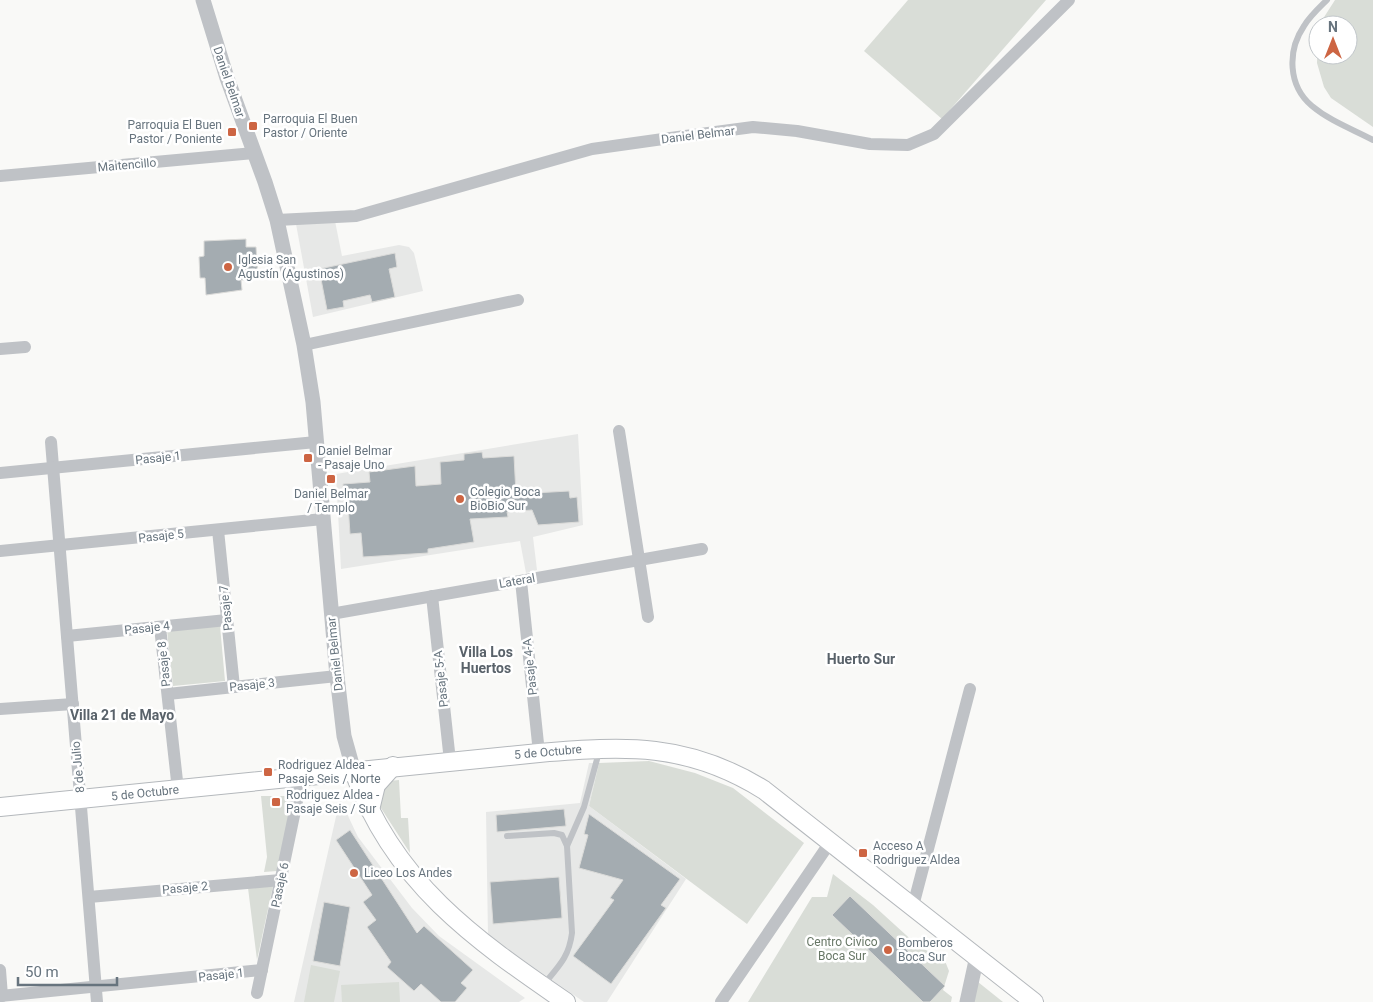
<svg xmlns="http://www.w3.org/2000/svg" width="1373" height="1002" viewBox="0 0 1373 1002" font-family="Roboto,sans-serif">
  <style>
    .built { fill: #e7e8e7 }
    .green { fill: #d9ddd7 }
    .building { fill: #a4acb1; stroke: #dbdbd9 }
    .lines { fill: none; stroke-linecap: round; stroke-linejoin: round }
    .secondary-casing { stroke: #b4b8bc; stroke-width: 20 }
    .service { stroke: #bfc2c6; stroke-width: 6 }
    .minor { stroke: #bfc2c6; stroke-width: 12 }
    .tertiary { stroke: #bfc2c6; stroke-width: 15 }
    .secondary { stroke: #fff; stroke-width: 18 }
    .poi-dot { fill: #cd6543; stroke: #fff; stroke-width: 2 }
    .labels { text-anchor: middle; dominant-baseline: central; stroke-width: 5; stroke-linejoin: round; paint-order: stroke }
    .street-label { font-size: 12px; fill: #67747e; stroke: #fff }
    .poi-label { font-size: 12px; fill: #67747e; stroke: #fff; text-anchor: start }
    .park-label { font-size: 12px; fill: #687766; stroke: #fff }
    .neighbourhood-label { font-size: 14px; font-weight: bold; fill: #59626a; stroke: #fff }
  </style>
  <rect width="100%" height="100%" fill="#f9f9f7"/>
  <g class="built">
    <path d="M335 221 342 256 399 245 409 247 414 253 423 291 313 317 296 224Z"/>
    <path d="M578 434 583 525 533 537 537 570 526 573 520 541 341 569 336 474Z"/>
    <path d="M589 763H599L589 806 686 879 607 1002H584L488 936 486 812 580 803Z"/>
    <path d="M340 799 358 837 412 908 439 936 525 998 519 1002H294Z"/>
  </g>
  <g class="green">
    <path d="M908 0H1046L942 119 864 51Z"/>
    <path d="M1335 0H1373V127L1331 98 1324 87 1317 63 1318 31V55H1348V25H1319Z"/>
    <path d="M220 626 225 681 173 686 167 630Z"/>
    <path d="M649 761 695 773 733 788 804 843 747 924 589 806 599 763Z"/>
    <path d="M399 780 401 818H408L410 853 379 805V796L389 781Z"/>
    <path d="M261 796H294L277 871 264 872 267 857Z"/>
    <path d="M833 874 873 905 917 945 945 961 949 971 943 990 952 997 951 1002H748L812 897H827Z"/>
    <path d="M273 886 257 960 248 888Z"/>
    <path d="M311 965 340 971 334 1002H304Z"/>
    <path d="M399 982 400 1002H342L341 985Z"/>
    <path d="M978 982 1003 1002H973Z"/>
  </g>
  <g class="building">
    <path d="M246 239V247H256L258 279 241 280 242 290 206 295 205 278H200L199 257 204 256V241Z"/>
    <path d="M395 253 397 267 389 269 395 297 372 302 370 295 343 301 344 307 327 310 319 269Z"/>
    <path d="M482 452 483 458 514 456 516 494 569 491 570 498 577 497 579 522 538 525 532 510 507 512 508 517 470 519 474 542 428 549V553L363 557 361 533 350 534 348 504H345L343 484 370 482 369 472 415 466 416 486 441 484 440 462 464 460V454Z"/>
    <path d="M564 809 566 826 497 832 496 815Z"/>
    <path d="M589 814 680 879 661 905 666 908 611 984 573 956 614 900 610 898 623 880 579 868 588 835 584 834Z"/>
    <path d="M350 830 417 933 424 926 473 970 461 983 467 988 455 1002H441L421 984 414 991 387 967 391 962 367 927 376 920 363 902 372 895 336 840Z"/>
    <path d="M559 877 562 918 493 924 490 882Z"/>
    <path d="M850 896 945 986 930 1002H923L832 915Z"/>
    <path d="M324 902 350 907 340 966 313 961Z"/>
  </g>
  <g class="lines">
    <defs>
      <g id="secondary">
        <path d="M354 772C393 882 474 939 566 1002"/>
        <path d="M0 807 539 753C626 746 687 742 764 790L1034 1002"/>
        <path d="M370 810 376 785 393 766"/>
      </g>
    </defs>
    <use href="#secondary" class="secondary-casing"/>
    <g class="service">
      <path d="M1327 0C1319 8 1310 16 1304 26 1287 51 1288 86 1312 106 1330 121 1352 129 1373 140"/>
      <path d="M507 836 554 833 562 835 567 846"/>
      <path d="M544 984C559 966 569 957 572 933L567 846 584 807 599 752"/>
    </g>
    <g class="minor">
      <path d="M0 176 254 153"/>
      <path d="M277 220 356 216 592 149 663 139 753 127 797 131 870 144 908 145 934 134 1069 0"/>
      <path d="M304 345 518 300"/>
      <path d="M0 349 25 347"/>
      <path d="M619 431 648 617"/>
      <path d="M51 442 97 1002"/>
      <path d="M0 473 316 442"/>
      <path d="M218 530 234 687"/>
      <path d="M0 551 323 519"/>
      <path d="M521 581 539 753"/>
      <path d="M432 596 450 761"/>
      <path d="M331 614 702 549"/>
      <path d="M160 627 178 790"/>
      <path d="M67 636 227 620"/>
      <path d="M168 694 337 676"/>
      <path d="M0 709 73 704"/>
      <path d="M89 897 281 880"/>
      <path d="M913 906 970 689"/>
      <path d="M0 970 2 996"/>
      <path d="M257 993 302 777"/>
      <path d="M0 996 262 970"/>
      <path d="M721 1002 831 841"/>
    </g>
    <g class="tertiary">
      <path d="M203 0 227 78 265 182 277 220 304 345 313 402 337 676 344 736 354 772"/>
      <path d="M967 1002 977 956"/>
    </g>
    <use href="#secondary" class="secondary"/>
  </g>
  <g class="poi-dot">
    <rect x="248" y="121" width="10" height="10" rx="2.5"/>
    <rect x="227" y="127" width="10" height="10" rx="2.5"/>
    <circle cx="228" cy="267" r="5"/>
    <rect x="303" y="453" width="10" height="10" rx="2.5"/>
    <rect x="326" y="474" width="10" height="10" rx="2.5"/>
    <circle cx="460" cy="499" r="5"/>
    <rect x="263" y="767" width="10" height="10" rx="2.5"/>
    <rect x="271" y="797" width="10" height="10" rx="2.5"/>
    <rect x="858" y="848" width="10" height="10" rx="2.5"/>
    <circle cx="354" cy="873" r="5"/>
    <circle cx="888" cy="950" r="5"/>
  </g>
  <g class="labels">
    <g class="street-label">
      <text transform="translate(229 82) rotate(71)">Daniel Belmar</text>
      <text transform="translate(698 135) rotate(-7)">Daniel Belmar</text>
      <text transform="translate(127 165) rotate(-5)">Maitencillo</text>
      <text transform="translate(158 458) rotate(-6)">Pasaje 1</text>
      <text transform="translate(161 536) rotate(-6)">Pasaje 5</text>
      <text transform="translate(517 581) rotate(-10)">Lateral</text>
      <text transform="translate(226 608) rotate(-96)">Pasaje 7</text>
      <text transform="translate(147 628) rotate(-6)">Pasaje 4</text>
      <text transform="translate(335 654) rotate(-96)">Daniel Belmar</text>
      <text transform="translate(164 664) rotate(-96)">Pasaje 8</text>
      <text transform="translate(530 667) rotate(-96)">Pasaje 4-A</text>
      <text transform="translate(441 679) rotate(-96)">Pasaje 5-A</text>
      <text transform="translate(252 685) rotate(-6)">Pasaje 3</text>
      <text transform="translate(548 752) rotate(-5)">5 de Octubre</text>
      <text transform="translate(78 767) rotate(-95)">8 de Julio</text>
      <text transform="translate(145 793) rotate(-6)">5 de Octubre</text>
      <text transform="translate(280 885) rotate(-78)">Pasaje 6</text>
      <text transform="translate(185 888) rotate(-5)">Pasaje 2</text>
      <text transform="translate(221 975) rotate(-6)">Pasaje 1</text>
    </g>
    <g class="poi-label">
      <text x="263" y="119">Parroquia El Buen<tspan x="263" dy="14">Pastor / Oriente</tspan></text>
      <text x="222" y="125" text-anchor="end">Parroquia El Buen<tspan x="222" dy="14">Pastor / Poniente</tspan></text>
      <text x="238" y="260">Iglesia San<tspan x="238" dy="14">Agustín (Agustinos)</tspan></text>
      <text x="318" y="451">Daniel Belmar<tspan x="318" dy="14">- Pasaje Uno</tspan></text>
      <text x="470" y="492">Colegio Boca<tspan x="470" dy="14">BioBio Sur</tspan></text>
      <text x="331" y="494" text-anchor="middle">Daniel Belmar<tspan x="331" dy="14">/ Templo</tspan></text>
      <text x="278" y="765">Rodriguez Aldea -<tspan x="278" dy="14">Pasaje Seis / Norte</tspan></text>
      <text x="286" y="795">Rodriguez Aldea -<tspan x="286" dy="14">Pasaje Seis / Sur</tspan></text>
      <text x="873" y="846">Acceso A<tspan x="873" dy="14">Rodriguez Aldea</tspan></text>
      <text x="364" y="873">Liceo Los Andes</text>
      <text x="898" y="943">Bomberos<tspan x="898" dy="14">Boca Sur</tspan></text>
    </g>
    <g class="park-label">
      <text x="842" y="942">Centro Civico<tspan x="842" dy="14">Boca Sur</tspan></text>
    </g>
    <g class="neighbourhood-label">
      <text x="486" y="652">Villa Los<tspan x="486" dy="16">Huertos</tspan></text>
      <text x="861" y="659">Huerto Sur</text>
      <text x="122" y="715">Villa 21 de Mayo</text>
    </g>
  </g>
  <g transform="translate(1333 40)"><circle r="24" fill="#ffffff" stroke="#c2c7cb"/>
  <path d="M0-4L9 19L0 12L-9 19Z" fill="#cd6543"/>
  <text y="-8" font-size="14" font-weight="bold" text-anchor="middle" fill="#67747e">N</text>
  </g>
  <path d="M18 977v8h99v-8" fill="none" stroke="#67747e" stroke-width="2.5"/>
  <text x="25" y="977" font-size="15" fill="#67747e" stroke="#ffffff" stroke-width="4" paint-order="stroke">50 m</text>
</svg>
